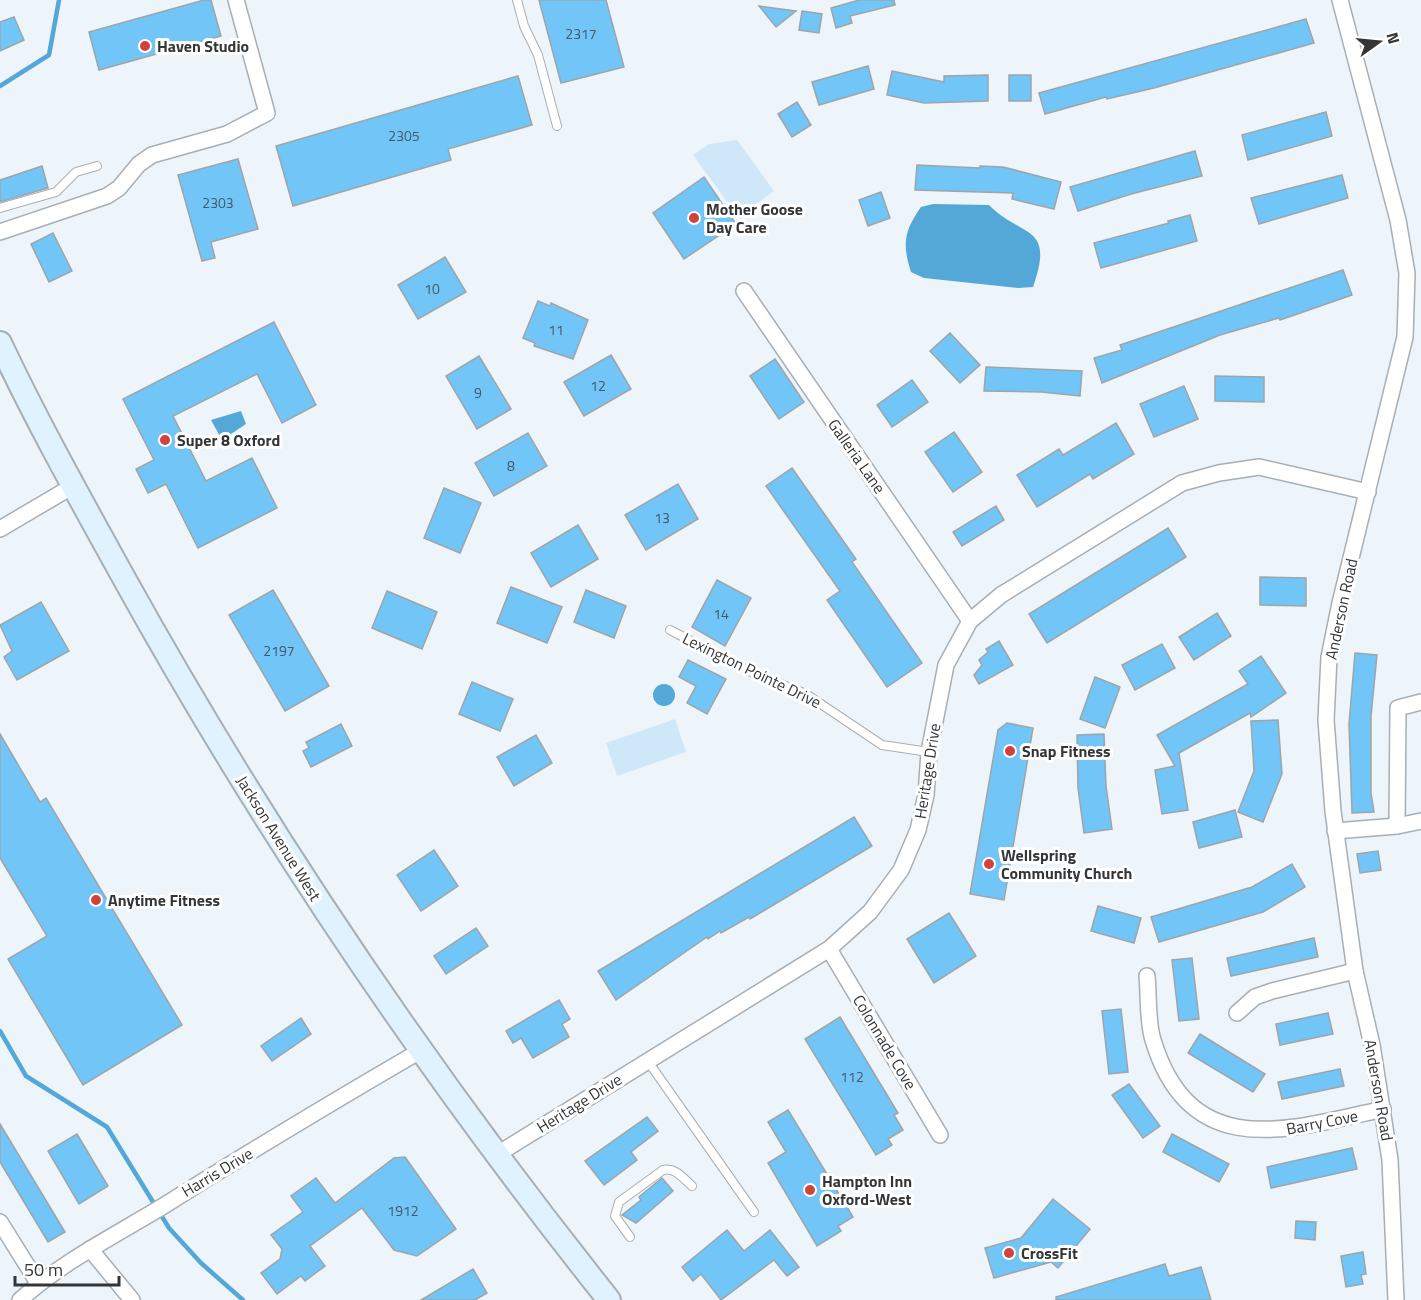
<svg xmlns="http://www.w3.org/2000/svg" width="1421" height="1300" viewBox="0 0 1421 1300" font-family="'Titillium Web',sans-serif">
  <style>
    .park { fill: #cee8f9 }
    .water { fill: #54a8d8 }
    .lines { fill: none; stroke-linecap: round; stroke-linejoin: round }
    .stream { stroke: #54a8d8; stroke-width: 4.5 }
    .building { fill: #72c5f7; stroke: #9ea5a9; stroke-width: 1.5 }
    .lane-casing { stroke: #a8afb4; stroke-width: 10 }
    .street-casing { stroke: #a8afb4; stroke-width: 18 }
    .secondary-casing { stroke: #a8afb4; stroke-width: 26 }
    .lane { stroke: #fff; stroke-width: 8 }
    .street { stroke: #fff; stroke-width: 15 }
    .secondary { stroke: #e0f2fe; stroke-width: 22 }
    .poi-dot { fill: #d0423d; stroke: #fff; stroke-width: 2 }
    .labels { text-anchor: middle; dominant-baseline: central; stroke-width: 6; stroke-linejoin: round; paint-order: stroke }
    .number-label { font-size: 14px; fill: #435967 }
    .poi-label { font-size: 16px; font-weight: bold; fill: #333537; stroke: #fff; text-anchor: start }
    .street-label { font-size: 16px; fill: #333537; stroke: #fff }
  </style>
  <rect width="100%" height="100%" fill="#edf5fa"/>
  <g class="park">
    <path d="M737 140 774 191 738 217 693 155 709 144Z"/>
    <path d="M675 719 686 752 617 776 606 743Z"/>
  </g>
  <g class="water">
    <path d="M933 204 989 205C1023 239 1055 224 1033 287L1018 288 924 278 911 272C902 244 904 231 921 207Z"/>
    <path d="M241 411 246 424 222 440 211 420Z"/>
    <circle cx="664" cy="695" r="11"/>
  </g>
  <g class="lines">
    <g class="stream">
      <path d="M0 86 49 55 59 0"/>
      <path d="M0 1031 26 1076 107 1127 169 1228 201 1263 243 1300"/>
    </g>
  </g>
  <g class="building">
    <path d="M204 0H211L221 36 99 70 89 32Z"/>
    <path d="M539 0H606L624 67 561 83Z"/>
    <path d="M859 0H894L895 5 850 16 852 23 836 28 831 8Z"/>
    <path d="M759 6 796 11 776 27Z"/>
    <path d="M802 11 822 14 819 33 799 30Z"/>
    <path d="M14 17 24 40 0 51V22Z"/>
    <path d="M1306 19 1314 43 1154 88 1107 99 1106 97 1045 114 1039 93Z"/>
    <path d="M868 66 874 89 819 105 812 82Z"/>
    <path d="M892 71 944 82V76L988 75V101L924 103 887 95Z"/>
    <rect x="1009" y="75" width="22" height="26"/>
    <path d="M518 76 532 125 448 149 451 160 293 206 276 146Z"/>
    <path d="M797 102 811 125 792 137 778 114Z"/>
    <path d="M1326 112 1332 136 1248 160 1242 135Z"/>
    <path d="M1195 151 1202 176 1131 194 1078 211 1070 187Z"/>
    <path d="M238 159 258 229 211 242 215 258 202 261 178 175Z"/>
    <path d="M917 165 980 168V166L1003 167 1061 182 1054 209 1012 199 1013 193 915 190Z"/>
    <path d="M42 166 48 188 0 202V180Z"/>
    <path d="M1342 175 1348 198 1259 224 1251 198Z"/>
    <path d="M704 177 736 224 684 259 653 213Z"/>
    <path d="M881 192 890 218 868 226 859 200Z"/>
    <path d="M1190 215 1197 241 1101 268 1094 243 1169 223 1168 221Z"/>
    <path d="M53 233 72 271 49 282 31 244Z"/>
    <path d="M445 257 466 292 418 319 398 285Z"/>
    <path d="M1343 270 1352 295 1280 320 1279 318 1220 335 1102 383 1094 358 1122 350 1120 345Z"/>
    <path d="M538 301 550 306 551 303 588 320 573 359 534 346 535 343 523 338Z"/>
    <path d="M274 322 316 405 282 423 257 374 173 416 206 481 252 458 277 508 198 548 166 484 148 493 136 469 154 460 123 399Z"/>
    <path d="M950 333 980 365 960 383 930 351Z"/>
    <path d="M611 355 631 389 584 416 564 382Z"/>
    <path d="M479 356 511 409 477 429 446 376Z"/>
    <path d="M775 359 804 402 779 419 750 376Z"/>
    <path d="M986 367 1082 371 1080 396 1041 392 984 391Z"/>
    <path d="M1215 376 1264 377V402L1215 401Z"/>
    <path d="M912 380 928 402 892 427 877 405Z"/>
    <path d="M1184 386 1198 419 1154 437 1140 404Z"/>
    <path d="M1116 423 1134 454 1093 479 1090 474 1037 507 1017 475 1059 449 1063 455Z"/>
    <path d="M954 432 982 472 953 492 925 452Z"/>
    <path d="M528 433 547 466 494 496 475 463Z"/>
    <path d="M792 468 856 559 852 562 922 663 887 687 827 600 840 591 766 486Z"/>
    <path d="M678 484 698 519 646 550 625 515Z"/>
    <path d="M444 488 481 503 460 553 424 538Z"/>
    <path d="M996 506 1004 520 962 546 953 532Z"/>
    <path d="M578 525 598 559 551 587 531 553Z"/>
    <path d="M1168 528 1186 557 1047 643 1029 614Z"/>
    <path d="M1260 577 1306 578V606L1260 605Z"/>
    <path d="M717 580 751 598 725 646 692 627Z"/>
    <path d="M511 587 562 607 547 643 497 623Z"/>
    <path d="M273 590 329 686 285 711 229 615Z"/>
    <path d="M586 590 626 606 614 638 574 622Z"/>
    <path d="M387 591 437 612 422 649 372 628Z"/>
    <path d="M41 602 69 651 17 680 4 657 12 651 0 625Z"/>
    <path d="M1217 613 1231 636 1194 660 1179 637Z"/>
    <path d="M999 641 1013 665 979 684 974 675 982 665 979 660 988 652 986 649Z"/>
    <path d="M1162 644 1175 668 1135 690 1122 665Z"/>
    <path d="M1355 653 1377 655 1371 716V793L1374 812 1352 813 1349 724Z"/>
    <path d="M1261 656 1286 693 1251 717 1250 713 1179 753 1188 810 1162 814 1155 770 1175 766 1157 735 1248 684 1239 671Z"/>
    <path d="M688 660 726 679 707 714 687 703 696 686 679 677Z"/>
    <path d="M1095 677 1120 687 1105 728 1080 719Z"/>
    <path d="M472 682 513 699 500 731 459 714Z"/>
    <path d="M1278 720 1282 774 1263 822 1238 812 1254 771 1251 721Z"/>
    <path d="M1007 723 1033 728 1004 900 970 894 998 730Z"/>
    <path d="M341 724 352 746 311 767 303 751 309 748 306 742Z"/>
    <path d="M0 734 40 802 46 798 182 1025 83 1085 8 959 47 936 0 858Z"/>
    <path d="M1104 734 1106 786 1112 829 1084 833 1078 788 1077 735Z"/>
    <path d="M536 735 552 763 514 786 497 757Z"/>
    <path d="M1235 810 1242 837 1199 848 1193 822Z"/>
    <path d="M854 817 872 846 750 919 749 917 721 933 720 931 708 939 707 937 616 1000 598 971Z"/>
    <path d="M434 850 458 886 421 911 397 875Z"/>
    <path d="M1378 851 1381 870 1360 873 1357 854Z"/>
    <path d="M1292 864 1305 887 1263 912 1159 942 1151 917 1252 887Z"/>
    <path d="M1098 906 1141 918 1134 943 1091 931Z"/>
    <path d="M949 913 976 956 934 983 907 939Z"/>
    <path d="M476 928 488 946 446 974 434 956Z"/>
    <path d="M1314 938 1318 957 1231 976 1227 958Z"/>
    <path d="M1192 958 1199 1019 1179 1021 1172 960Z"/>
    <path d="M559 1000 570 1019 562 1024 569 1037 533 1058 521 1038 513 1043 506 1031Z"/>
    <path d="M1121 1009 1128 1072 1109 1074 1102 1011Z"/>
    <path d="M1328 1013 1333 1034 1280 1045 1276 1024Z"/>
    <path d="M840 1017 898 1113 894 1115 903 1130 888 1139 892 1145 876 1155 805 1039Z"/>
    <path d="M301 1018 311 1034 272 1061 261 1046Z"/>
    <path d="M1200 1034 1265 1074 1253 1092 1188 1053Z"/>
    <path d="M1340 1069 1344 1086 1282 1099 1278 1082Z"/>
    <path d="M1129 1084 1160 1126 1143 1138 1112 1095Z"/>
    <path d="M788 1110 853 1217 838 1226 841 1231 817 1246 768 1163 786 1152 768 1122Z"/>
    <path d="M647 1117 658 1131 631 1152 637 1160 604 1185 585 1161Z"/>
    <path d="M0 1124 65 1232 48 1242 0 1162Z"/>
    <path d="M77 1134 108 1186 79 1204 48 1151Z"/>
    <path d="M1172 1134 1229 1164 1219 1182 1163 1152Z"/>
    <path d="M1352 1148 1357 1169 1271 1188 1267 1167Z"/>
    <path d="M405 1157 456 1229 417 1256 394 1250 362 1208 310 1246 325 1266 305 1281 301 1276 277 1294 261 1273 280 1259 282 1249 271 1235 303 1212 291 1196 316 1178 335 1203 394 1158Z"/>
    <path d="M662 1178 673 1191 636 1223 622 1215 641 1200 639 1197Z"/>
    <path d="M1053 1199 1090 1229 1058 1268 1051 1262 994 1278 985 1248 1021 1238Z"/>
    <path d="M1296 1221 1316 1222 1315 1240 1295 1238Z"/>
    <path d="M727 1230 744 1251 770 1230 799 1267 787 1276 774 1260 721 1300 701 1274 693 1281 682 1267Z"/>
    <path d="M1363 1252 1366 1274 1361 1275 1363 1284 1346 1287 1341 1256Z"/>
    <path d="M1165 1264 1169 1276 1201 1267 1211 1300H1056V1297Z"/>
    <path d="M473 1269 487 1293 475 1300H421Z"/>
  </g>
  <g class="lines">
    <defs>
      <g id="lane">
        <path d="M517 0 524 26 538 55 557 126"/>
        <path d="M0 208 56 192 76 172 97 166"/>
        <path d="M670 630 753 673 806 694 882 745 929 752"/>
        <path d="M647 1060 754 1212"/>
        <path d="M630 1237 615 1216 619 1202 663 1170C675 1167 683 1178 692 1186"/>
      </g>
      <g id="street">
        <path d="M1340 0 1398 220 1407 273 1405 337 1340 603 1329 657 1326 720 1333 811 1355 971 1372 1045 1390 1160 1396 1300"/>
        <path d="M0 232 107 196 119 188 139 164 152 155 227 134 267 113 236 0"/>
        <path d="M744 291 970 621"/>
        <path d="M0 529 73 486"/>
        <path d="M1397 826 1398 708 1421 702"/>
        <path d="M1335 831 1397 826 1421 821"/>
        <path d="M829 949 940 1135"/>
        <path d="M1147 976C1149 996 1147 1021 1153 1040 1190 1163 1289 1130 1383 1109"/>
        <path d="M1237 1013 1255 997 1272 991 1355 971"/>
        <path d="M496 1155 829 949 870 912 901 870 918 830 926 795 929 752 946 665 970 621 1001 595 1182 483 1219 473 1259 467 1368 492"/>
        <path d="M0 1222 38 1283"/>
        <path d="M90 1249 132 1300"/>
        <path d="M20 1300C63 1261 116 1235 165 1205 249 1152 334 1101 420 1051"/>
      </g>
      <path id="secondary" d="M0 343C38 424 82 502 125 580 266 834 428 1073 609 1300"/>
    </defs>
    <use href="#lane" class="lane-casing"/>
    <use href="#street" class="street-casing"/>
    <use href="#secondary" class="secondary-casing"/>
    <use href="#lane" class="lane"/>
    <use href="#street" class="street"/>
    <use href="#secondary" class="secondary"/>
  </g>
  <g class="poi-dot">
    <circle cx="145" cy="46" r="6"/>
    <circle cx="694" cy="218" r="6"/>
    <circle cx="165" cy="440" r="6"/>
    <circle cx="1010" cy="751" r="6"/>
    <circle cx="989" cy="864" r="6"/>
    <circle cx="96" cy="900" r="6"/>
    <circle cx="810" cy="1190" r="6"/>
    <circle cx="1009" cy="1253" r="6"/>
  </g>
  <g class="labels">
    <g class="number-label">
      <text x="581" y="33">2317</text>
      <text x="404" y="135">2305</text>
      <text x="218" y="202">2303</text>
      <text x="432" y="288">10</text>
      <text x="556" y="329">11</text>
      <text x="598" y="385">12</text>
      <text x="478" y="392">9</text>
      <text x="511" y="465">8</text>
      <text x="662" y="517">13</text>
      <text x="721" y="613">14</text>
      <text x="279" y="650">2197</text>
      <text x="852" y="1076">112</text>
      <text x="403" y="1210">1912</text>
    </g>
    <g class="poi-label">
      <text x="157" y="46">Haven Studio</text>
      <text x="706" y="209">Mother Goose<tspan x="706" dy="18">Day Care</tspan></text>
      <text x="177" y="440">Super 8 Oxford</text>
      <text x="1022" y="751">Snap Fitness</text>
      <text x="1001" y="855">Wellspring<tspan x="1001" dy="18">Community Church</tspan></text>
      <text x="108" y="900">Anytime Fitness</text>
      <text x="822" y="1181">Hampton Inn<tspan x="822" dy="18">Oxford-West</tspan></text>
      <text x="1021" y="1253">CrossFit</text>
    </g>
    <g class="street-label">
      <text transform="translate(857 456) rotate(55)">Galleria Lane</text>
      <text transform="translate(1341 609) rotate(-78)">Anderson Road</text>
      <text transform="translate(752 670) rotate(26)">Lexington Pointe Drive</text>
      <text transform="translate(927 771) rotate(-81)">Heritage Drive</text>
      <text transform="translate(279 838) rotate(58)">Jackson Avenue West</text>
      <text transform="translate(885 1042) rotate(59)">Colonnade Cove</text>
      <text transform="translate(1379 1090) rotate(80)">Anderson Road</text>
      <text transform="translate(579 1103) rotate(-32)">Heritage Drive</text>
      <text transform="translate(1322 1122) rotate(-11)">Barry Cove</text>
      <text transform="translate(217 1172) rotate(-31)">Harris Drive</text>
    </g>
  </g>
  <g transform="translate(1379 42) rotate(75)" stroke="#ffffff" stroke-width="4.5" paint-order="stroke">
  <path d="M0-4.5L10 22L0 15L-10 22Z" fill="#333537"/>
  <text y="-9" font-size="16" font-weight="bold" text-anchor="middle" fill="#333537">N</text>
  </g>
  <path d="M15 1276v9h104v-9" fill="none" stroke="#333537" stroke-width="3"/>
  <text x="24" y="1276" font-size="18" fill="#333537" stroke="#ffffff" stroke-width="4.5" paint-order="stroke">50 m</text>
</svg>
